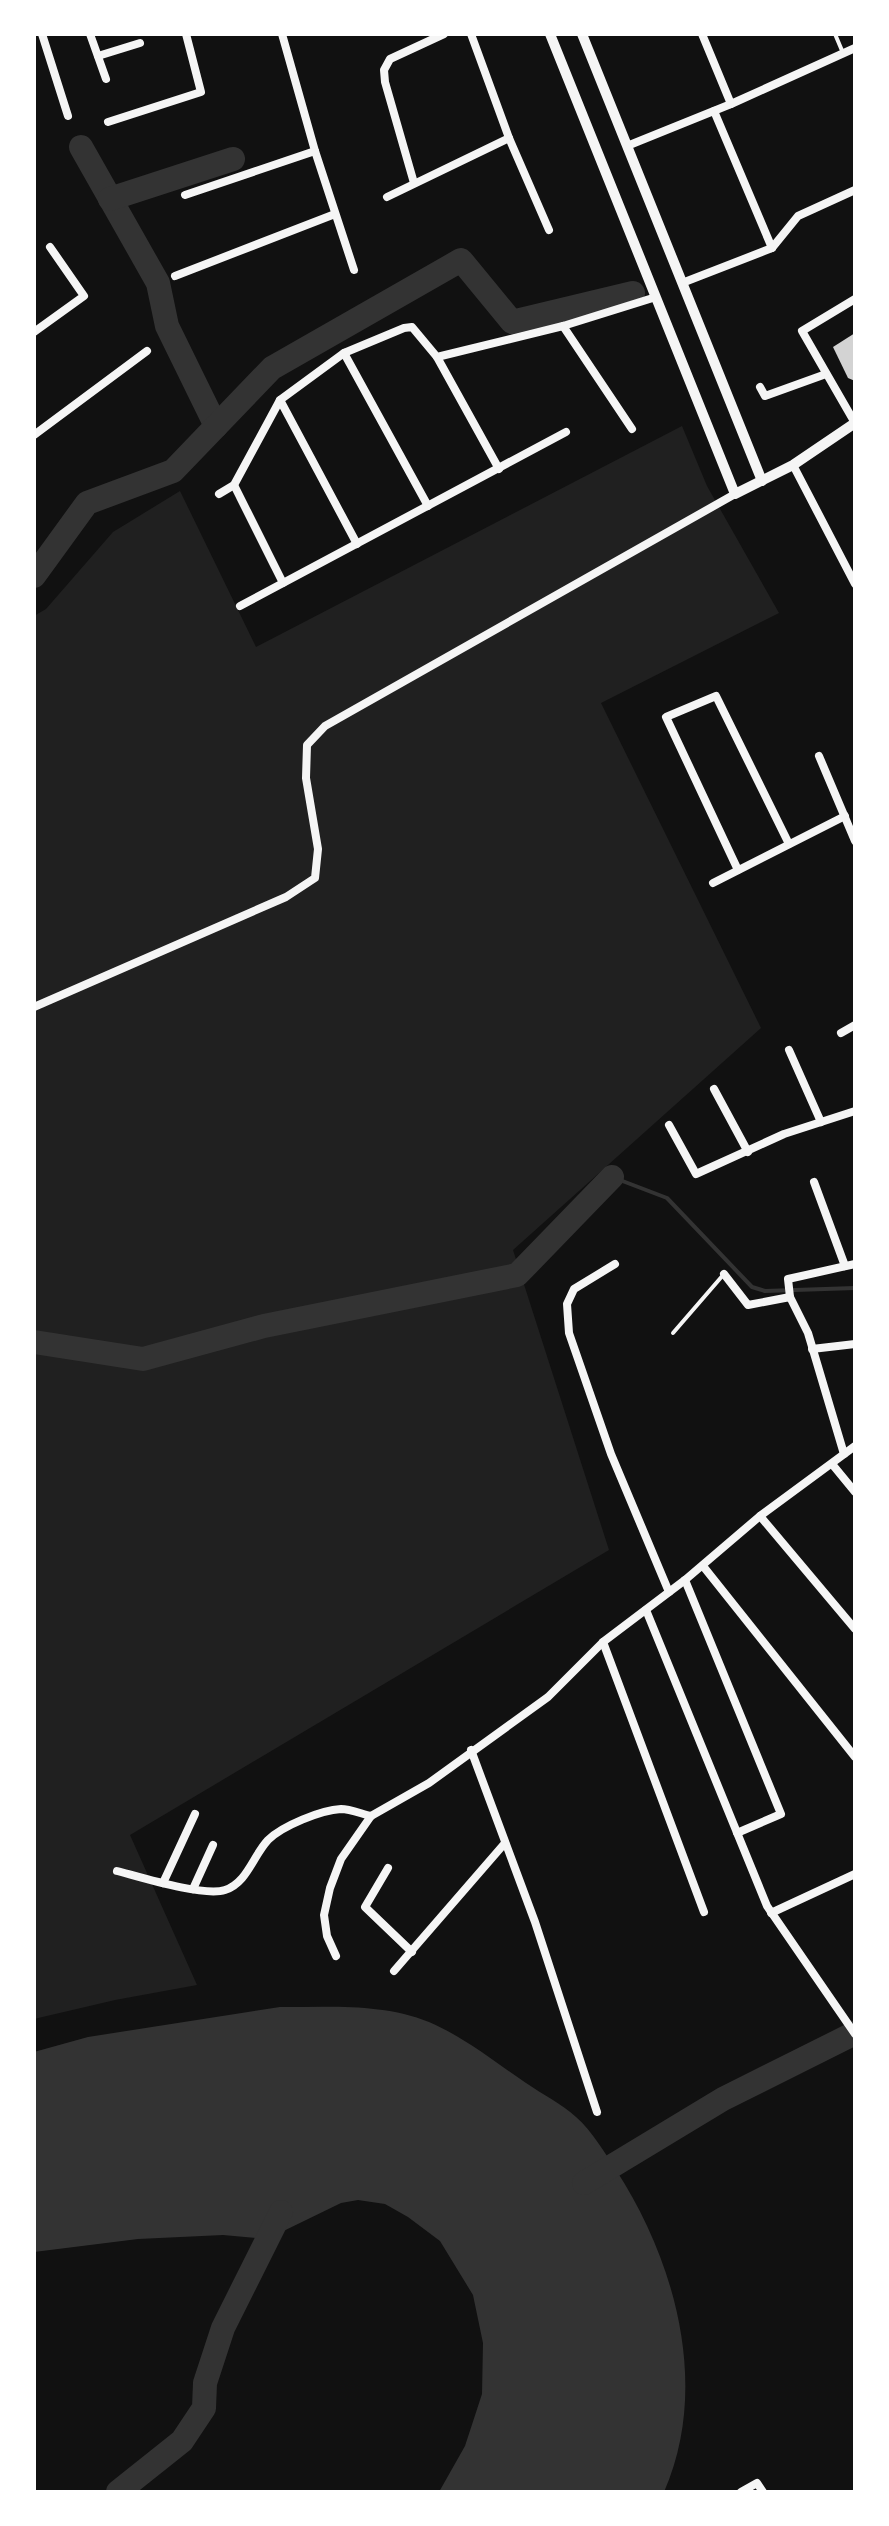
<svg xmlns="http://www.w3.org/2000/svg" width="889" height="2526" viewBox="0 0 889 2526" font-family="'PT Sans',sans-serif">
  <style>
    .green { fill: #202020 }
    .water { fill: #333 }
    .lines { fill: none; stroke-linecap: round; stroke-linejoin: round }
    .stream { stroke: #333; stroke-width: 4 }
    .river { stroke: #333; stroke-width: 24 }
    .building { fill: #d3d3d3 }
    .service { stroke: #f5f5f5; stroke-width: 4 }
    .minor { stroke: #f5f5f5; stroke-width: 8 }
    .tertiary { stroke: #f5f5f5; stroke-width: 10 }
  </style>
  <rect width="100%" height="100%" fill="#111"/>
  <path class="green" d="M682 426 707 486 779 613 601 703 761 1028 513 1250 609 1550 130 1835 197 1985 115 2000 34 2019V616L46 609 113 532 180 491 256 647Z"/>
  <path class="water" d="M280 2007C329 2007 383 2003 429 2022 464 2037 495 2062 526 2083 542 2094 562 2104 576 2117 592 2131 605 2153 616 2170 676 2262 710 2388 664 2492H439L465 2446 482 2394 483 2343 473 2295 440 2241 408 2217 385 2204 358 2200 341 2203 267 2239 223 2235 138 2239 34 2252V2052L88 2037Z"/>
  <g class="lines">
    <path class="stream" d="M612 1177 667 1198 752 1287 765 1291 855 1288"/>
    <g class="river">
      <path d="M81 147 158 283 167 326 216 426"/>
      <path d="M110 199 233 159"/>
      <path d="M34 576 87 503 173 471 272 368 461 260 512 322 633 293"/>
      <path d="M34 1342 143 1359 264 1326 517 1275 612 1177"/>
      <path d="M584 2183 723 2099 855 2033"/>
      <path d="M118 2492 182 2441 204 2408 205 2383 223 2328 281 2212"/>
    </g>
  </g>
  <path class="building" d="M855 333V381L848 378 833 347Z"/>
  <g class="lines">
    <g class="service">
      <path d="M835 34 843 53"/>
      <path d="M673 1333 724 1274"/>
    </g>
    <g class="minor">
      <path d="M42 34 68 116"/>
      <path d="M90 34 106 79"/>
      <path d="M282 34 315 151 354 270"/>
      <path d="M471 34 509 138 549 230"/>
      <path d="M702 34 731 104"/>
      <path d="M98 56 140 43"/>
      <path d="M714 111 772 248"/>
      <path d="M108 122 201 92 186 34"/>
      <path d="M627 146 731 104 855 48"/>
      <path d="M414 183 385 82 384 70 390 59 444 34"/>
      <path d="M185 195 315 151"/>
      <path d="M387 197 509 138"/>
      <path d="M175 276 335 214"/>
      <path d="M682 283 772 248 798 216 855 190"/>
      <path d="M563 326 632 429"/>
      <path d="M34 332 84 296 50 247"/>
      <path d="M344 353 428 506"/>
      <path d="M437 357 499 469"/>
      <path d="M760 387 765 396 826 374"/>
      <path d="M280 400 357 544"/>
      <path d="M855 423 802 331 855 299"/>
      <path d="M34 435 147 351"/>
      <path d="M793 465 855 584"/>
      <path d="M234 485 283 583"/>
      <path d="M219 494 234 485 280 400 344 353 404 328 412 327 437 357 563 326 656 297"/>
      <path d="M240 606 566 432"/>
      <path d="M819 756 855 841"/>
      <path d="M738 870 666 717 716 696 789 844"/>
      <path d="M713 883 845 816"/>
      <path d="M34 1007 286 897 315 878 318 849 306 778 307 745 325 726 735 494"/>
      <path d="M841 1033 855 1025"/>
      <path d="M789 1050 821 1122"/>
      <path d="M714 1089 748 1152"/>
      <path d="M669 1125 696 1174 784 1134 855 1111"/>
      <path d="M814 1182 845 1266"/>
      <path d="M615 1264 574 1289 567 1304 569 1333 611 1454 669 1592"/>
      <path d="M724 1274 748 1305 790 1297 808 1333 844 1454"/>
      <path d="M790 1297 788 1279 855 1264"/>
      <path d="M812 1349 855 1344"/>
      <path d="M832 1464 855 1492"/>
      <path d="M760 1516 855 1629"/>
      <path d="M703 1566 855 1757"/>
      <path d="M685 1580 781 1814 737 1833"/>
      <path d="M646 1610 767 1906 855 2034"/>
      <path d="M603 1642 704 1912"/>
      <path d="M471 1750 535 1922 597 2112"/>
      <path d="M388 1868 365 1907 412 1952"/>
      <path d="M117 1871C140 1877 204 1897 225 1890 247 1883 253 1856 268 1840 282 1826 321 1810 341 1809 350 1809 362 1814 371 1816"/>
      <path d="M163 1883 195 1814"/>
      <path d="M193 1889 213 1845"/>
      <path d="M771 1913 855 1874"/>
      <path d="M336 1956 327 1936 324 1915 330 1888 341 1859 371 1816 429 1783 548 1697 603 1642 685 1580 760 1516 855 1446"/>
      <path d="M394 1971 505 1843"/>
      <path d="M741 2492 757 2483 763 2492"/>
    </g>
    <g class="tertiary">
      <path d="M550 34 735 494 793 465 855 423"/>
      <path d="M582 34 762 481"/>
    </g>
  </g>
  <rect width="889" height="2526" fill="none" stroke="#ffffff" stroke-width="72"/>
</svg>
